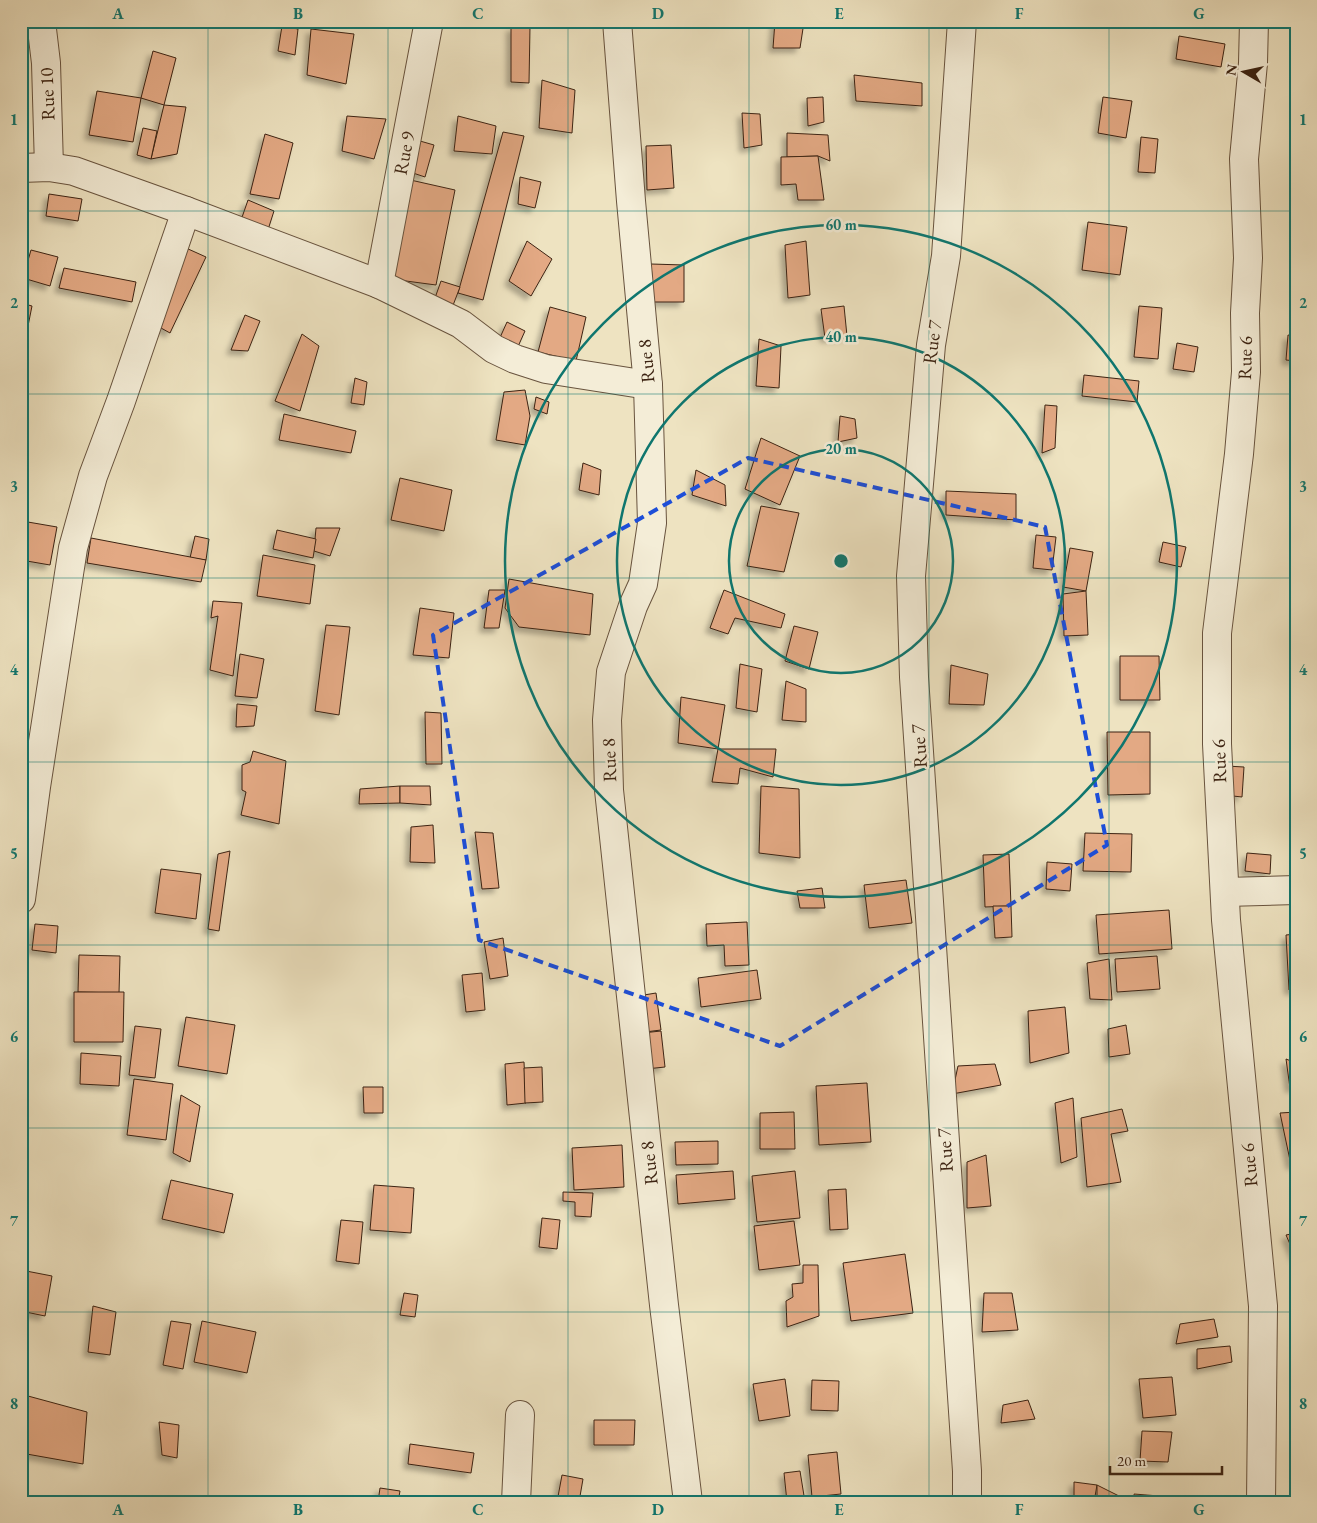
<svg xmlns="http://www.w3.org/2000/svg" width="1317" height="1523" viewBox="0 0 1317 1523" font-family="'EB Garamond',serif">
  <style>
    .building { fill: #e3a984; stroke: #3c2312; filter: url(#shadow) }
    .lines { fill: none; stroke-linecap: round; stroke-linejoin: round }
    .street-casing { stroke: #68533e; stroke-width: 30 }
    .street { stroke: #f4edd7; stroke-width: 28 }
    .marked { fill: none; stroke: #1d4ed8; stroke-width: 4; stroke-dasharray: 10 6; stroke-linejoin: round }
    .grid { fill: none; stroke: #0f766e; stroke-width: 1; stroke-opacity: 0.55 }
    .ring { fill: none; stroke: #0f766e; stroke-width: 2.5 }
    .labels { text-anchor: middle; dominant-baseline: central; stroke-width: 5; stroke-linejoin: round; paint-order: stroke }
    .street-label { font-size: 19px; fill: #3c2312; stroke: #f4edd7 }
    .centre { fill: #0f766e; stroke: #f4edd7; stroke-width: 2.5 }
    .ring-label { font-size: 15px; text-anchor: middle; font-weight: bold; fill: #0f766e; stroke: #f4edd7; stroke-width: 5; stroke-linejoin: round; paint-order: stroke }
    .neatline { fill: none; stroke: #0f766e; stroke-width: 2 }
    .grid-label { font-size: 16px; text-anchor: middle; font-weight: bold; fill: #0f766e }
  </style>
  <defs>
    <filter id="shadow"><feDropShadow dx="-4.5" dy="4.5" stdDeviation="2.5" flood-color="#0004"/></filter>
  </defs>
  <rect width="100%" height="100%" fill="#eee3c1"/>
  <filter id="stains"><feTurbulence type="fractalNoise" baseFrequency=".004" numOctaves="4"/><feColorMatrix values="0 0 0 0 .2 0 0 0 0 .09 0 0 0 0 .02 0 0 0 .5 -.17"/></filter>
  <radialGradient id="worn" r=".72"><stop offset=".6" stop-color="#630" stop-opacity="0"/><stop offset="1" stop-color="#630" stop-opacity=".3"/></radialGradient>
  <g class="building">
    <path d="M775 21 804 22 800 48H773Z"/>
    <path d="M282 26 298 29 295 55 278 51Z"/>
    <path d="M511 27H530L529 83 511 82Z"/>
    <path d="M311 29 354 34 346 84 307 75Z"/>
    <path d="M1179 36 1225 44 1221 67 1176 59Z"/>
    <path d="M153 51 176 58 164 105 141 98Z"/>
    <path d="M854 75 922 83V106L856 101Z"/>
    <path d="M542 80 575 90 572 133 539 128Z"/>
    <path d="M97 91 141 98 133 142 89 135Z"/>
    <path d="M823 97 824 122 808 126 807 98Z"/>
    <path d="M1103 97 1132 101 1126 138 1098 133Z"/>
    <path d="M164 105 186 107 177 154 151 159Z"/>
    <path d="M742 113 760 114 762 145 744 148Z"/>
    <path d="M347 116 386 119 374 159 342 151Z"/>
    <path d="M458 116 496 126 492 154 454 151Z"/>
    <path d="M143 128 157 131 151 159 137 155Z"/>
    <path d="M503 132 524 136 483 300 458 293Z"/>
    <path d="M787 133 828 135 830 161 818 156 787 157Z"/>
    <path d="M265 134 293 143 279 199 250 194Z"/>
    <path d="M1141 137 1158 139 1155 173 1138 172Z"/>
    <path d="M413 139 434 145 425 177 407 171Z"/>
    <path d="M671 145 674 188 647 190 646 146Z"/>
    <path d="M818 156 824 200H798L796 184 781 185V157Z"/>
    <path d="M520 177 541 182 535 208 518 204Z"/>
    <path d="M406 179 455 190 436 285 391 279Z"/>
    <path d="M49 194 82 199 78 221 46 216Z"/>
    <path d="M248 200 274 211 266 236 239 226Z"/>
    <path d="M1088 222 1127 227 1120 275 1082 270Z"/>
    <path d="M527 241 552 259 531 296 509 281Z"/>
    <path d="M806 241 810 295 788 298 785 245Z"/>
    <path d="M186 248 206 257 170 333 152 323Z"/>
    <path d="M31 250 58 257 50 286 23 278Z"/>
    <path d="M651 264 684 265V302H654Z"/>
    <path d="M64 268 136 282 132 302 59 288Z"/>
    <path d="M441 281 460 287 452 308 435 298Z"/>
    <path d="M21 303 32 306 22 356H21Z"/>
    <path d="M844 306 847 336 825 338 821 309Z"/>
    <path d="M1139 306 1162 308 1158 359 1134 357Z"/>
    <path d="M550 307 586 317 576 361 538 352Z"/>
    <path d="M245 315 260 321 248 351 231 350Z"/>
    <path d="M507 322 525 331 516 351 498 342Z"/>
    <path d="M302 334 319 346 300 411 275 401Z"/>
    <path d="M1288 335 1296 336V361L1286 360Z"/>
    <path d="M759 339 781 346 779 388 756 386Z"/>
    <path d="M1177 343 1198 347 1194 372 1173 369Z"/>
    <path d="M1084 375 1139 381 1137 402 1082 396Z"/>
    <path d="M355 378 367 382 364 405 351 403Z"/>
    <path d="M525 390 530 416 525 445 496 440 504 392Z"/>
    <path d="M536 397 549 402 547 414 534 409Z"/>
    <path d="M1045 405 1057 406 1055 448 1042 453Z"/>
    <path d="M284 414 356 431 351 453 279 440Z"/>
    <path d="M840 416 855 419 857 438 838 442Z"/>
    <path d="M761 438 800 456 780 505 745 489Z"/>
    <path d="M583 463 601 470 599 495 579 490Z"/>
    <path d="M696 470 725 485 726 506 692 495Z"/>
    <path d="M400 478 452 490 444 531 391 520Z"/>
    <path d="M946 491 1016 494V520L946 515Z"/>
    <path d="M761 506 799 513 784 572 747 566Z"/>
    <path d="M22 521 57 527 50 565 21 560Z"/>
    <path d="M316 528H340L330 556 314 551Z"/>
    <path d="M277 530 316 539 313 558 273 549Z"/>
    <path d="M1036 535 1056 537 1052 570 1033 568Z"/>
    <path d="M195 536 209 539 206 560 190 558Z"/>
    <path d="M91 538 206 560 201 582 87 563Z"/>
    <path d="M1163 542 1186 547 1181 567 1159 562Z"/>
    <path d="M1070 548 1093 552 1086 591 1063 587Z"/>
    <path d="M263 555 315 565 310 604 257 596Z"/>
    <path d="M509 579 593 594 590 635 519 627 505 608Z"/>
    <path d="M489 590H505L499 628H484Z"/>
    <path d="M724 590 785 614 781 628 735 618 728 634 710 628Z"/>
    <path d="M1086 591 1088 635 1064 636 1063 594Z"/>
    <path d="M213 601 242 603 233 676 210 670 218 616 211 618Z"/>
    <path d="M420 608 454 613 449 658 413 655Z"/>
    <path d="M326 625 350 627 339 715 315 711Z"/>
    <path d="M794 626 818 632 809 669 785 661Z"/>
    <path d="M240 654 264 659 257 698 235 696Z"/>
    <path d="M1120 656H1159L1160 700H1120Z"/>
    <path d="M740 664 762 669 757 712 736 708Z"/>
    <path d="M951 665 988 674 984 705 949 704Z"/>
    <path d="M786 681 806 689V722L782 720Z"/>
    <path d="M681 697 725 705 718 749 678 743Z"/>
    <path d="M237 704 257 706 254 726 236 727Z"/>
    <path d="M425 712 441 713 442 764H426Z"/>
    <path d="M1107 732H1150V794L1108 795Z"/>
    <path d="M718 749H776L773 777 740 768 738 784 712 782Z"/>
    <path d="M253 751 286 761 279 824 241 815 246 792 242 790V765L250 762Z"/>
    <path d="M1226 766 1244 767 1242 797 1224 795Z"/>
    <path d="M400 786V803L359 804 360 789Z"/>
    <path d="M400 786H430L431 805 400 803Z"/>
    <path d="M761 786 799 789 800 858 759 853Z"/>
    <path d="M433 825 435 863 410 862 411 827Z"/>
    <path d="M475 832 493 833 499 888 482 889Z"/>
    <path d="M1085 833 1132 834 1131 872 1083 871Z"/>
    <path d="M230 851 219 931 208 929 218 854Z"/>
    <path d="M1247 853 1271 855 1270 874 1245 871Z"/>
    <path d="M1009 854 1011 906 985 907 983 855Z"/>
    <path d="M1047 862 1072 864 1070 891 1046 889Z"/>
    <path d="M161 869 201 874 196 919 155 913Z"/>
    <path d="M906 880 912 923 869 928 864 885Z"/>
    <path d="M822 888 825 908H800L797 891Z"/>
    <path d="M993 906H1011L1012 937 995 938Z"/>
    <path d="M1169 910 1172 949 1099 954 1096 915Z"/>
    <path d="M747 922 749 965 725 966 724 945 707 946 706 924Z"/>
    <path d="M35 924 58 926 56 953 32 950Z"/>
    <path d="M1296 934V990H1289L1286 935Z"/>
    <path d="M503 938 508 976 490 979 484 942Z"/>
    <path d="M79 955 120 956 119 993 78 992Z"/>
    <path d="M1157 956 1160 989 1117 992 1115 959Z"/>
    <path d="M1109 959 1112 1000 1090 999 1087 963Z"/>
    <path d="M757 970 761 999 701 1007 698 978Z"/>
    <path d="M482 973 485 1010 466 1012 462 975Z"/>
    <path d="M74 992H124L123 1042H74Z"/>
    <path d="M656 993 661 1030 637 1033 632 997Z"/>
    <path d="M1065 1007 1069 1053 1030 1063 1028 1011Z"/>
    <path d="M186 1017 235 1025 227 1074 178 1066Z"/>
    <path d="M1126 1025 1130 1054 1109 1057 1108 1029Z"/>
    <path d="M135 1026 161 1029 155 1078 129 1075Z"/>
    <path d="M661 1031 665 1067 646 1069 642 1033Z"/>
    <path d="M81 1053 121 1056 119 1086 80 1084Z"/>
    <path d="M1286 1059 1296 1063V1087L1290 1088Z"/>
    <path d="M524 1062 526 1103 507 1105 505 1064Z"/>
    <path d="M995 1064 1001 1085 952 1094 958 1066Z"/>
    <path d="M542 1067 543 1102 525 1103 524 1068Z"/>
    <path d="M134 1079 173 1084 166 1140 127 1135Z"/>
    <path d="M867 1083 871 1142 819 1145 816 1086Z"/>
    <path d="M363 1087H383V1113H364Z"/>
    <path d="M181 1095 200 1106 190 1162 173 1153Z"/>
    <path d="M1073 1098 1077 1157 1061 1163 1055 1103Z"/>
    <path d="M1122 1109 1128 1131 1111 1134 1121 1182 1087 1187 1081 1118Z"/>
    <path d="M794 1112 795 1149H760V1113Z"/>
    <path d="M1296 1112V1164L1291 1165 1280 1113Z"/>
    <path d="M718 1141V1164L676 1165 675 1142Z"/>
    <path d="M622 1145 624 1187 574 1190 572 1148Z"/>
    <path d="M986 1155 991 1206 967 1208V1162Z"/>
    <path d="M733 1171 735 1199 678 1204 676 1175Z"/>
    <path d="M795 1171 800 1218 757 1222 752 1176Z"/>
    <path d="M171 1180 233 1194 224 1233 162 1219Z"/>
    <path d="M374 1185 414 1188 411 1233 370 1230Z"/>
    <path d="M846 1189 848 1229 830 1230 828 1190Z"/>
    <path d="M563 1192 593 1193 591 1217 575 1216V1202L563 1201Z"/>
    <path d="M542 1218 560 1220 557 1249 539 1247Z"/>
    <path d="M341 1220 363 1222 359 1264 336 1261Z"/>
    <path d="M794 1221 800 1265 759 1270 754 1226Z"/>
    <path d="M1296 1233V1258L1286 1235Z"/>
    <path d="M905 1254 913 1313 851 1321 843 1263Z"/>
    <path d="M803 1265H818L819 1316 787 1327 786 1301 793 1297 792 1284 803 1283Z"/>
    <path d="M21 1270 52 1276 45 1316 21 1311Z"/>
    <path d="M404 1293 418 1295 415 1317 400 1315Z"/>
    <path d="M984 1293H1012L1018 1330 982 1332Z"/>
    <path d="M93 1306 116 1312 110 1355 88 1352Z"/>
    <path d="M1214 1319 1218 1337 1176 1344 1180 1324Z"/>
    <path d="M171 1321 191 1324 183 1369 163 1365Z"/>
    <path d="M202 1321 256 1332 247 1373 194 1362Z"/>
    <path d="M1230 1346 1232 1362 1197 1369V1349Z"/>
    <path d="M1172 1377 1176 1415 1143 1418 1139 1379Z"/>
    <path d="M785 1379 790 1416 759 1421 753 1384Z"/>
    <path d="M812 1380 839 1381 838 1411 811 1410Z"/>
    <path d="M28 1396 87 1412 83 1464 21 1453V1437Z"/>
    <path d="M1028 1400 1035 1419 1001 1423 1003 1405Z"/>
    <path d="M594 1420H635L634 1445H594Z"/>
    <path d="M159 1422 179 1425 177 1458 162 1455Z"/>
    <path d="M1142 1431 1172 1432 1168 1462 1140 1461Z"/>
    <path d="M410 1444 474 1453 471 1473 408 1464Z"/>
    <path d="M837 1452 841 1494 812 1497 808 1455Z"/>
    <path d="M800 1471 805 1502H787L784 1473Z"/>
    <path d="M562 1475 583 1479 579 1502H557Z"/>
    <path d="M1074 1482 1097 1485 1094 1502H1074Z"/>
    <path d="M1097 1485 1123 1498 1122 1502H1097Z"/>
    <path d="M380 1488 400 1491 398 1502H378Z"/>
    <path d="M1134 1494 1184 1498 1185 1502H1135Z"/>
    <path d="M346 1497 347 1502H322L321 1500Z"/>
  </g>
  <g class="lines">
    <defs>
      <g id="street">
        <path d="M41 21 46 63 49 167"/>
        <path d="M617 21 631 201 648 385 652 523 643 584 633 606 611 672 607 720 609 790 664 1305 688 1502"/>
        <path d="M962 21 946 256 931 345 911 576 914 677 967 1471V1502"/>
        <path d="M1254 21 1253 63 1244 159 1248 258 1245 313 1246 372 1239 454 1217 633V744L1226 920 1263 1306 1261 1502"/>
        <path d="M21 168 49 167 74 171 186 211 379 284 461 324 494 349 515 359 546 369 648 385"/>
        <path d="M379 284 429 21"/>
        <path d="M1225 892 1296 890"/>
        <path d="M21 899 36 787 73 548 93 476 121 401 186 211"/>
        <path d="M516 1502 520 1415"/>
      </g>
    </defs>
    <use href="#street" class="street-casing"/>
    <use href="#street" class="street"/>
  </g>
  <path class="marked" d="M748 458 1045 527 1107 845 780 1046 479 940 433 635Z"/>
  <path class="grid" d="M208 21V1502M388 21V1502M568 21V1502M749 21V1502M929 21V1502M1109 21V1502M21 211H1296M21 394H1296M21 578H1296M21 762H1296M21 945H1296M21 1128H1296M21 1312H1296"/>
  <g class="ring">
    <circle cx="841" cy="561" r="112"/>
    <circle cx="841" cy="561" r="224"/>
    <circle cx="841" cy="561" r="336"/>
  </g>
  <g class="labels">
    <g class="street-label">
      <text transform="translate(47 94) rotate(-92)">Rue 10</text>
      <text transform="translate(404 153) rotate(-79)">Rue 9</text>
      <text transform="translate(932 342) rotate(-82)">Rue 7</text>
      <text transform="translate(1245 358) rotate(-89)">Rue 6</text>
      <text transform="translate(646 361) rotate(-95)">Rue 8</text>
      <text transform="translate(919 746) rotate(-94)">Rue 7</text>
      <text transform="translate(609 760) rotate(-92)">Rue 8</text>
      <text transform="translate(1219 761) rotate(-92)">Rue 6</text>
      <text transform="translate(945 1150) rotate(-94)">Rue 7</text>
      <text transform="translate(649 1163) rotate(-96)">Rue 8</text>
      <text transform="translate(1249 1165) rotate(-95)">Rue 6</text>
    </g>
  </g>
  <circle cx="841" cy="561" r="8" class="centre"/>
  <g class="ring-label">
    <text x="841" y="230">60 m</text>
    <text x="841" y="342">40 m</text>
    <text x="841" y="454">20 m</text>
  </g>
  <rect width="1317" height="1523" fill="none" stroke="#eee3c1" stroke-width="55"/>
  <g transform="translate(1244 72) rotate(279)" stroke="#f4edd7" stroke-width="4" paint-order="stroke">
  <path d="M0-4L9 19L0 12L-9 19Z" fill="#3c2312"/>
  <text y="-8" font-size="14" font-weight="bold" text-anchor="middle" fill="#3c2312">N</text>
  </g>
  <path d="M1110 1466v8h112v-8" fill="none" stroke="#3c2312" stroke-width="2.5"/>
  <text x="1117" y="1466" font-size="15" fill="#3c2312" stroke="#f4edd7" stroke-width="4" paint-order="stroke">20 m</text>
  <rect x="28" y="28" width="1262" height="1468" class="neatline"/>
  <g class="grid-label">
    <text x="118" y="19">A</text>
    <text x="298" y="19">B</text>
    <text x="478" y="19">C</text>
    <text x="658" y="19">D</text>
    <text x="839" y="19">E</text>
    <text x="1019" y="19">F</text>
    <text x="1199" y="19">G</text>
    <text x="14" y="125">1</text>
    <text x="1303" y="125">1</text>
    <text x="14" y="308">2</text>
    <text x="1303" y="308">2</text>
    <text x="14" y="492">3</text>
    <text x="1303" y="492">3</text>
    <text x="14" y="675">4</text>
    <text x="1303" y="675">4</text>
    <text x="14" y="859">5</text>
    <text x="1303" y="859">5</text>
    <text x="14" y="1042">6</text>
    <text x="1303" y="1042">6</text>
    <text x="14" y="1226">7</text>
    <text x="1303" y="1226">7</text>
    <text x="14" y="1409">8</text>
    <text x="1303" y="1409">8</text>
    <text x="118" y="1515">A</text>
    <text x="298" y="1515">B</text>
    <text x="478" y="1515">C</text>
    <text x="658" y="1515">D</text>
    <text x="839" y="1515">E</text>
    <text x="1019" y="1515">F</text>
    <text x="1199" y="1515">G</text>
  </g>
  <rect width="100%" height="100%" filter="url(#stains)"/>
  <rect width="100%" height="100%" fill="url(#worn)"/>
</svg>
